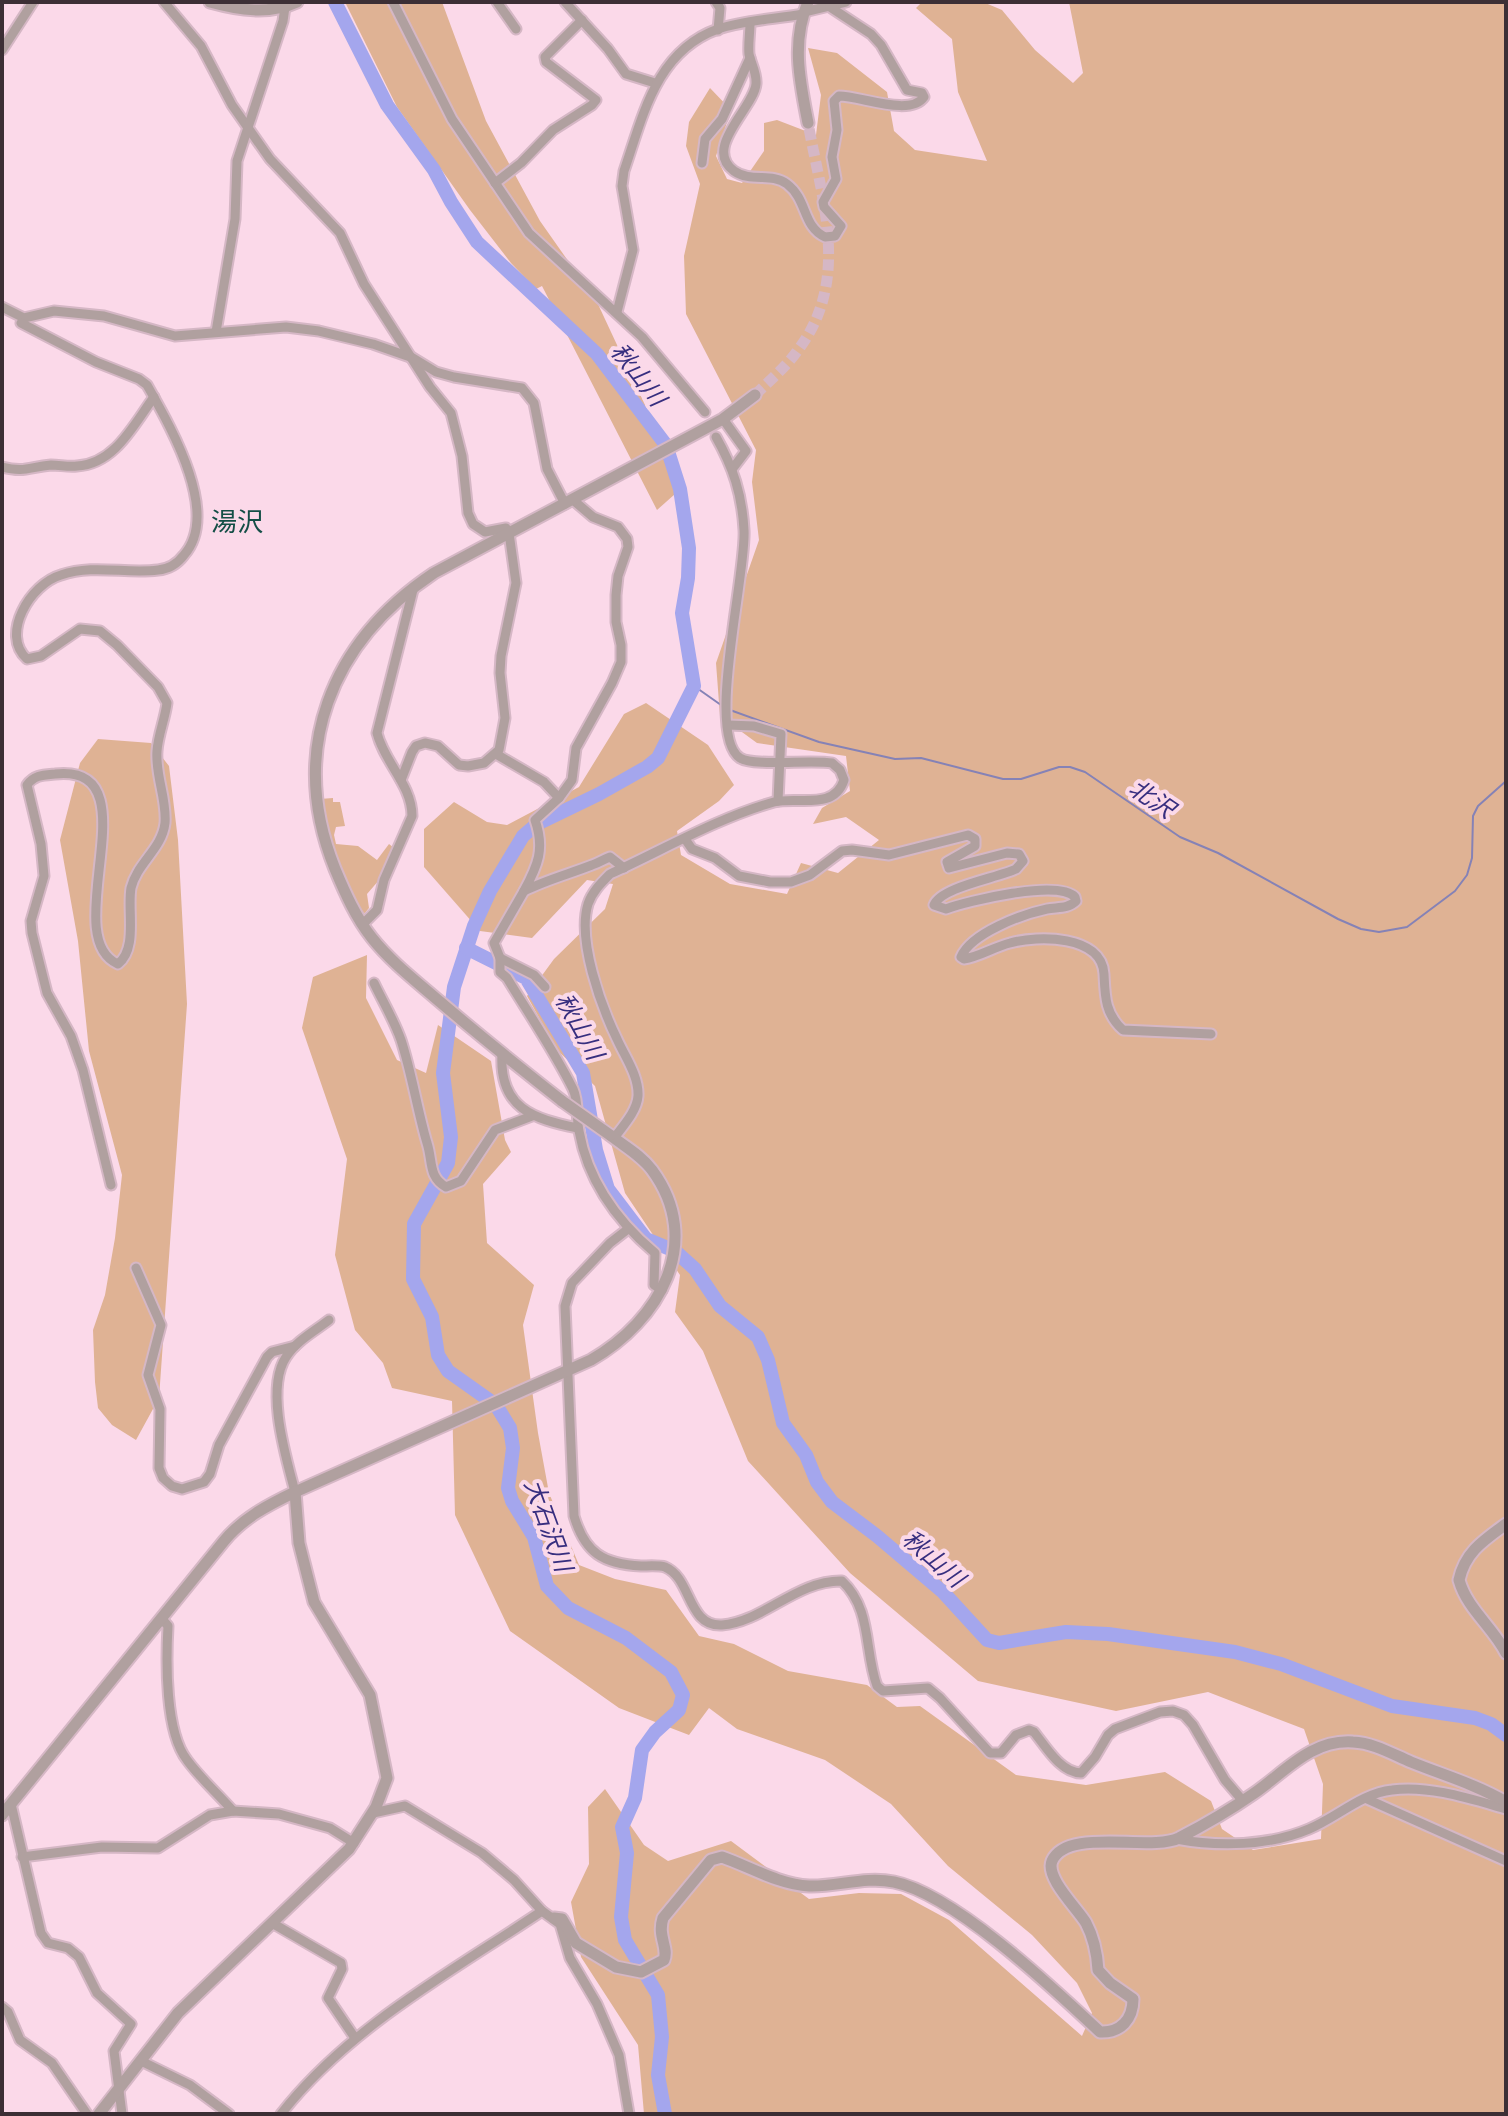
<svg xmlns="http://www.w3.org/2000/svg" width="1508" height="2116" viewBox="0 0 1508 2116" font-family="'Titillium Web','Noto Sans JP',sans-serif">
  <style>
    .green { fill: #dfb294 }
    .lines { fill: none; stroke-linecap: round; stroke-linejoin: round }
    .stream { stroke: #8582b6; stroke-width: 2 }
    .river { stroke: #a4a6ed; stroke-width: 14 }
    .tertiary-tunnel { stroke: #d5b7c5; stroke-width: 11; stroke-dasharray: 11 5.5; stroke-linecap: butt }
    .minor-casing { stroke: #d5b7c5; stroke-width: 13 }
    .tertiary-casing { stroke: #d5b7c5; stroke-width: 15 }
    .minor { stroke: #b0a09f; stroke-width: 9 }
    .tertiary { stroke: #b0a09f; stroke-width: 11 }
    .tertiary-bridge-casing { stroke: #d5b7c5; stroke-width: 15; stroke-linecap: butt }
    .tertiary-bridge { stroke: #b0a09f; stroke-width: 11 }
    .labels { text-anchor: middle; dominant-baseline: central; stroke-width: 8; stroke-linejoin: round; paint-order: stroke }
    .water-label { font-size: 24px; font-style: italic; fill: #372e7f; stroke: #fbd9e9 }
    .quarter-label { font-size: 26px; fill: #134e46; stroke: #fbd9e9 }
  </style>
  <rect width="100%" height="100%" fill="#fbd9e9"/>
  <g class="green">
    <path d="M345 2H442L486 121 540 221 597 302 652 420 675 494 657 510 542 286 536 289 511 263 470 210 397 107Z"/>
    <path d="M922 2H983L1002 10 1035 50 1073 83 1083 73 1069 2H1506V2114H644L638 2045 581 1957 571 1902 589 1864 588 1807 605 1789 644 1845 668 1861 731 1841 809 1899 859 1893 901 1894 949 1920 1082 2036 1092 2013 1077 1983 1032 1935 948 1866 891 1804 825 1760 737 1729 709 1708 689 1735 619 1708 510 1631 455 1515 452 1401 392 1388 383 1363 355 1330 335 1255 347 1159 302 1028 313 977 367 955 366 998 397 1060 426 1073 438 1025 491 1061 505 1140 511 1152 483 1184 487 1243 534 1285 523 1325 538 1433 549 1493 579 1565 615 1579 666 1590 699 1636 734 1644 788 1671 867 1685 897 1707 920 1706 1016 1775 1086 1785 1165 1772 1211 1801 1222 1829 1253 1850 1321 1839 1323 1784 1304 1729 1208 1692 1116 1711 978 1681 850 1573 748 1461 703 1351 675 1312 680 1275 625 1193 595 1086 557 1050 527 996 554 959 605 909 613 884 587 880 532 938 480 931 424 867V829L454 802 487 822 507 825 579 787 624 714 646 703 708 745 734 785 719 801 677 831 681 855 730 884 787 894 801 863 838 873 879 840 846 817 813 824 822 808 850 791 846 756 757 743 720 716 716 663 759 540 752 482 756 450 686 314 684 256 700 184 686 146 689 122 710 88 731 110 716 156 727 179 742 183 764 151V123L777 120 816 135 821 95 808 48 837 53 887 92 894 131 915 150 987 161 958 92 952 39 916 8Z"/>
    <path d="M98 739 151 743 169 766 178 840 187 1004 159 1398 136 1440 112 1425 98 1408 95 1382 93 1330 105 1295 115 1238 122 1175 89 1051 78 941 60 840 80 763Z"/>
    <path d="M333 798V802H340L345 826 336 827 334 835 336 844 358 846 377 860 389 844 394 848 380 879 367 894 369 908 365 913 359 912 333 857 320 799Z"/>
  </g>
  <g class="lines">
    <g class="stream">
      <path d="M694 686 721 705"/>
      <path d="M730 710 819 742 895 759 921 758 1003 779H1021L1059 767H1070L1085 772 1180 837 1218 853 1338 919 1361 929 1379 932 1407 927 1455 891 1467 875 1472 858 1473 816 1478 806 1506 781"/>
    </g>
    <g class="river">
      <path d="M335 2 387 105 434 170 451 202 477 242 597 354 666 445 680 489 689 548 688 578 682 613 694 686 658 758 647 767 599 794 537 824 523 836 490 891 474 926 454 987 443 1073 451 1137 448 1163 414 1224 413 1279 432 1317 438 1355 448 1371 496 1405 510 1428 513 1448 508 1488 512 1501 534 1537 547 1586 568 1608 626 1638 671 1672 683 1695 679 1710 655 1732 642 1750 635 1798 622 1827 627 1853 621 1917 625 1940 658 1995 662 2037 658 2075 665 2114"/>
      <path d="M466 948 526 978 583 1073 596 1150 608 1189 646 1239 675 1251 695 1269 720 1306 758 1337 768 1360 783 1423 806 1455 817 1482 832 1502 877 1536 943 1592 987 1640 999 1643 1066 1632 1108 1634 1235 1652 1281 1664 1392 1706 1475 1718 1491 1724 1506 1735"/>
    </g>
    <path class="tertiary-tunnel" d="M755 395C769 381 786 367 798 350 851 280 822 201 808 123"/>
    <defs>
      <g id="minor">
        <path d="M164 2 201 46 232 105 270 159 340 233 364 284 430 387 451 413 462 456 468 513 473 524 485 532 506 528 509 533 516 583 501 656 500 673 505 718 499 750 484 763 468 766 459 765 438 746 425 743 416 746 412 752 401 780"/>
        <path d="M393 2 452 119 529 233 642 337 705 412"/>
        <path d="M497 2 516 29"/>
        <path d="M565 2 608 49 626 74 655 83"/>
        <path d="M716 2 720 8 718 30"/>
        <path d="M804 12 846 2"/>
        <path d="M750 23C750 33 748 44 749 54 751 64 757 73 756 84 754 108 702 148 734 171 751 183 771 172 787 184 808 200 802 226 825 237L835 236 841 226 824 207 823 202 836 179 832 157 837 130 834 101 839 96C861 96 910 117 924 97L922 93 907 90 881 45 871 34 830 7"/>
        <path d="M2 50 33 2"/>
        <path d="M702 163 705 139 722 119 750 58"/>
        <path d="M495 183 521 163 553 130 592 105 596 100 546 62 545 57 582 20"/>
        <path d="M2 307 24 318 54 311 104 316 175 336 286 327 319 331 373 344 413 358 436 372 454 377 522 388 534 403 547 469 565 504"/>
        <path d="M617 312 633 250 622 186 624 171C643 116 656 51 718 29 745 20 776 19 803 14"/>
        <path d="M21 323 96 362 139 379 147 385C170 426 221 513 184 555 178 563 169 569 158 570 125 574 94 564 61 575 30 584 0 635 27 659L41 656 80 629 100 631 117 645 158 687 167 703C165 719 158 735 157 751 155 775 167 799 165 823 162 849 137 863 131 888 127 911 138 948 118 964 55 937 156 763 55 774 43 775 34 775 27 785L41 844 44 876 31 921 32 933 47 993 71 1036 83 1070 111 1185"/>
        <path d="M216 332 235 219 237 161 283 21 285 7"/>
        <path d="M723 419 746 451 733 468"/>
        <path d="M2 467C25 473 29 467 51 465 60 465 68 467 77 466 115 464 134 424 154 397"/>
        <path d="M573 500 593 517 618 527 627 539 628 547 618 576 616 595V622L621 645V662L612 683 576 748 572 780 559 798 535 820C545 849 538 865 524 891 546 880 569 874 592 865 599 863 604 859 610 857L624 868"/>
        <path d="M728 725 754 726 781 734 778 801"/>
        <path d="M496 754 544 782 559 798"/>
        <path d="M685 839 692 849 715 858 739 876 770 882H791L810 875 842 851 852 850 889 855 968 835 975 839V846L947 862 949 868 1007 853 1019 854 1023 861 1016 869C997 878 941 887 934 905L946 909C968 901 1058 879 1075 897L1076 901C1068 909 1057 907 1047 909 1023 914 971 933 961 957L964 959C979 957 994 947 1010 943 1038 935 1102 935 1104 974 1105 996 1105 1014 1123 1030L1211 1034"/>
        <path d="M524 891 494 943 500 958V972L507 978C529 1014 554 1051 573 1089 579 1102 576 1117 579 1131 588 1181 617 1221 655 1253L654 1285 662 1290"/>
        <path d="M363 924 377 910 384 880 412 816C412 785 384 762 377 733L413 590"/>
        <path d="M500 958 534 975 545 987"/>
        <path d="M374 983C383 1002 394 1020 401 1040 412 1074 417 1109 427 1143 433 1161 428 1177 446 1187L461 1181 495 1130 532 1116"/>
        <path d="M502 1054C499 1108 533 1119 578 1128"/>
        <path d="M614 1138C623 1126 637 1111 638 1096 639 1076 625 1057 617 1039 601 1006 577 940 588 904 592 892 601 883 610 874 663 850 717 818 774 802 798 796 834 811 844 780L840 770 832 763C812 759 754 767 740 758 705 735 747 572 744 530 742 494 733 467 716 437"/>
        <path d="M628 1229 610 1243 572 1283 565 1306 574 1516C585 1553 603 1564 641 1566 648 1566 659 1565 665 1567 692 1578 687 1627 722 1625 763 1622 797 1580 842 1581 872 1609 864 1650 877 1686L883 1691 928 1688 940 1698 990 1753H1001L1016 1735 1029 1730 1034 1732C1046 1747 1061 1773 1081 1773L1095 1757 1108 1735 1115 1729 1160 1712 1173 1711 1184 1715 1193 1725 1225 1780 1243 1801"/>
        <path d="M136 1268 161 1325 148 1375 160 1409 159 1468 163 1478 172 1486 182 1489 204 1482 210 1474 219 1445 267 1357 272 1352 295 1346"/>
        <path d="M295 1492C286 1457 265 1389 286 1357 296 1341 315 1331 329 1320"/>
        <path d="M162 1619 168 1626C166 1661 165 1732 187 1760 200 1778 218 1794 233 1811"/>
        <path d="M1367 1799 1506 1861"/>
        <path d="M11 1804 41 1933 48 1943 68 1948 79 1957 97 1993 131 2024 114 2051 122 2114"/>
        <path d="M373 1813 405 1806 482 1853 514 1880 542 1911 560 1924 570 1958 597 2004 619 2055 629 2114"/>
        <path d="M1176 1839C1219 1847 1269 1846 1309 1829 1336 1818 1362 1793 1392 1790 1429 1785 1471 1799 1506 1809"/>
        <path d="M22 1857 102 1847 158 1848 210 1815 233 1811 279 1814 330 1828 354 1843"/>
        <path d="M272 1923 341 1963 342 1969 328 1998 355 2038"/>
        <path d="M2 2007 8 2012 20 2040 52 2063 87 2114"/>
        <path d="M141 2061 190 2085 229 2114"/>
        <path d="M281 2114C349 2027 451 1972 542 1911"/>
      </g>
      <g id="tertiary">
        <path d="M210 2C239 10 269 15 297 2"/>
        <path d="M808 123C800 82 791 42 808 2"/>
        <path d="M562 1101C520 1068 479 1035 439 1001 416 981 391 962 372 938 356 918 345 893 335 869 287 750 331 642 434 573L723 419 755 395"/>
        <path d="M1506 1524C1484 1540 1465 1552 1459 1580 1467 1609 1492 1626 1506 1653"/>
        <path d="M2 1815 224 1541C243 1518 268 1505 295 1492L591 1360C659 1321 705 1242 652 1170 641 1155 624 1146 610 1135"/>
        <path d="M554 1918 562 1919 576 1943 616 1967 641 1972 664 1960C669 1947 657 1937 663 1918L711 1860 722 1857C748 1866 780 1885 809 1886 837 1887 865 1876 894 1882 954 1894 1054 1989 1100 2032 1121 2033 1133 2019 1133 1999L1110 1983 1098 1970C1097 1953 1094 1938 1086 1923 1078 1909 1045 1878 1052 1861 1067 1827 1150 1852 1179 1838 1204 1825 1230 1810 1253 1794 1284 1773 1311 1739 1353 1742 1374 1743 1392 1754 1411 1762 1443 1775 1475 1784 1506 1802"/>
        <path d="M99 2114 178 2013 349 1849 376 1807 387 1778 370 1695 314 1602 299 1543 295 1492"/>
      </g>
    </defs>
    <use href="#minor" class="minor-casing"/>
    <use href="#tertiary" class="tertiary-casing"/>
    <use href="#minor" class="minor"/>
    <use href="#tertiary" class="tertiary"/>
    <defs>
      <path id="tertiary-bridge" d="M562 1101 610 1135"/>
    </defs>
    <use href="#tertiary-bridge" class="tertiary-bridge-casing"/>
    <use href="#tertiary-bridge" class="tertiary-bridge"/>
  </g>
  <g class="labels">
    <g class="water-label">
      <text transform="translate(639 374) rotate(52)">秋山川</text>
      <text transform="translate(1152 798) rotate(34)">北沢</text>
      <text transform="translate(580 1026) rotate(61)">秋山川</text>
      <text transform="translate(549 1525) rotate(70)">大石沢川</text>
      <text transform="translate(934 1558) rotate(41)">秋山川</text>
    </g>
    <g class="quarter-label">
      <text x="237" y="521">湯沢</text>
    </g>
  </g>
  <rect width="1508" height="2116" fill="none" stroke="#3c2f35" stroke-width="8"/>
</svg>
